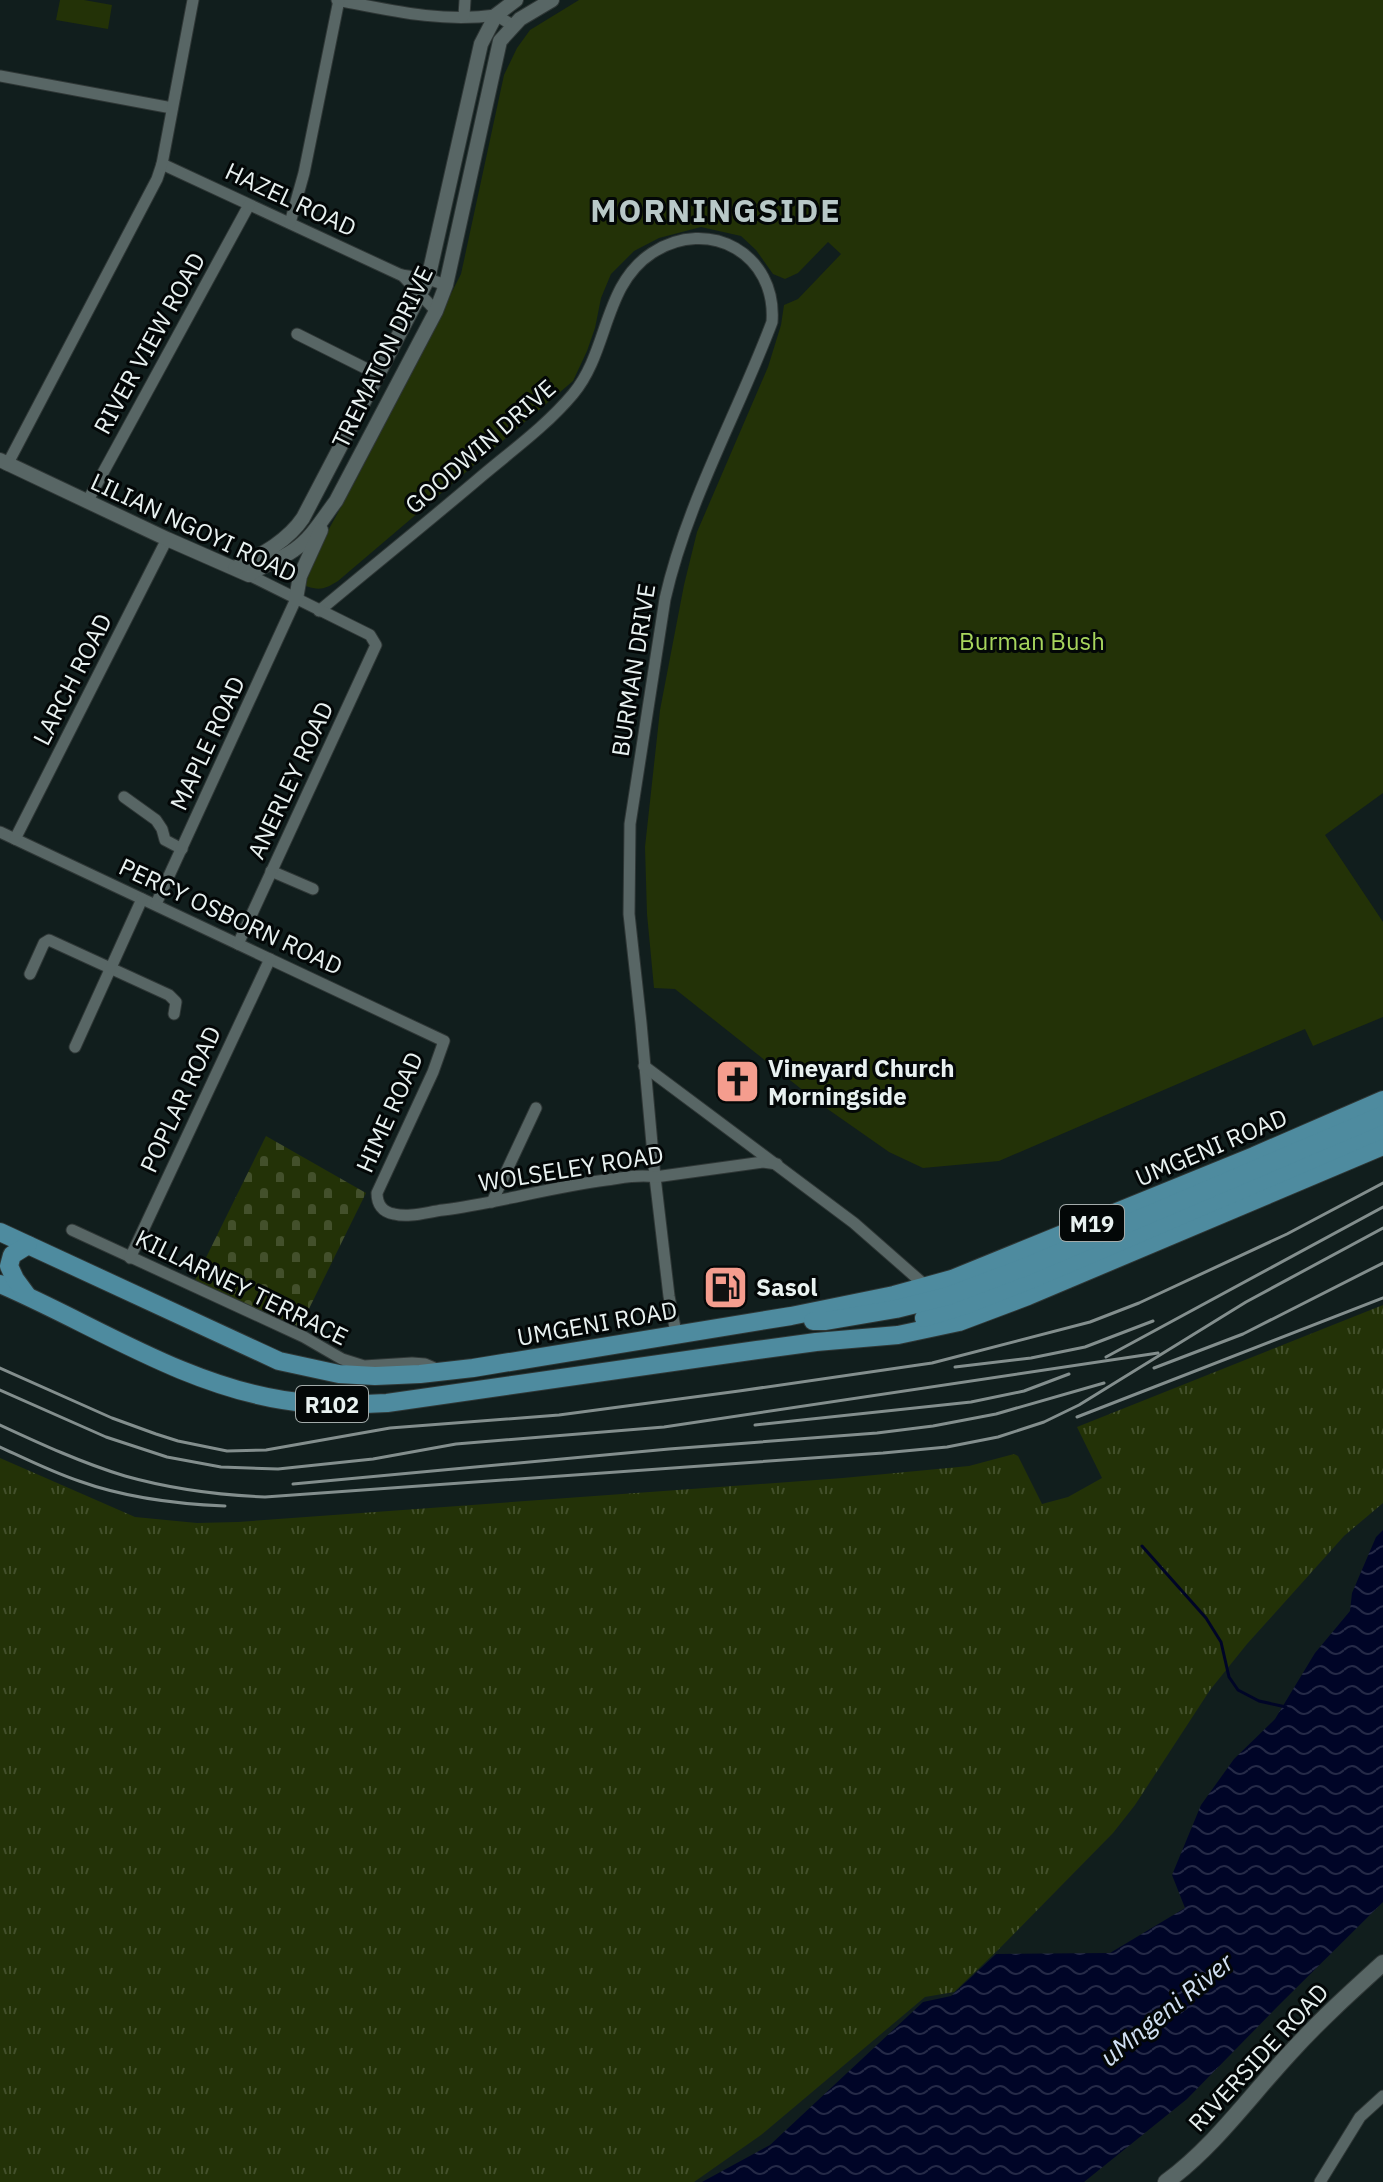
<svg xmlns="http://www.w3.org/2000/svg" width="1383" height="2182" viewBox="0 0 1383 2182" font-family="'IBM Plex Sans',sans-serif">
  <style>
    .grass { fill: url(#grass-tufts) }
    .cemetery { fill: url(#cemetery-stones) }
    .park { fill: #233207 }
    .water { fill: url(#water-waves) }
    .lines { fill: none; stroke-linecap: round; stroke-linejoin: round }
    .stream { stroke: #000527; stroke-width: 3 }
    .minor-casing { stroke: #2f3736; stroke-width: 13 }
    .tertiary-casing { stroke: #2f3736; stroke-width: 16 }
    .secondary-casing { stroke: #2f3736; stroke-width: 18 }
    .primary-casing { stroke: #2f3736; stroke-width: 20 }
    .minor { stroke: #586665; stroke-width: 11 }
    .tertiary { stroke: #586665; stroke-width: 14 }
    .secondary { stroke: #586665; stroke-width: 16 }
    .primary { stroke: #4e8b9f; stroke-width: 18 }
    .rail { stroke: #838e8d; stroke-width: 3 }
    .labels { text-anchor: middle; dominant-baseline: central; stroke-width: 6; stroke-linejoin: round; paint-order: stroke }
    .shield { fill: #030707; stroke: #a3abaa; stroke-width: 2 }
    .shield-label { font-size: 22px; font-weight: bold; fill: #e8f1f0 }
    .street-label { font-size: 24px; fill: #e8f1f0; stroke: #030707 }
    .park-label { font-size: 24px; fill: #a7d55d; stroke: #030707 }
    .poi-label { font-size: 24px; font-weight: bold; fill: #e8f1f0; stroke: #030707; text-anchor: start }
    .water-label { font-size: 26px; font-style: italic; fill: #d1e0f3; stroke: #030707 }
    .district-label { font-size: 32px; font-weight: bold; letter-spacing: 2px; fill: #b8c8c7; stroke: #030707 }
  </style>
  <defs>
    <pattern id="grass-tufts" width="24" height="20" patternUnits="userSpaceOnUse" patternTransform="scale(2)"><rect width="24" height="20" fill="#233207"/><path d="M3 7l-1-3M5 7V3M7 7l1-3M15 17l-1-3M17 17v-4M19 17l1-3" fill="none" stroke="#43502b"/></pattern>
    <pattern id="cemetery-stones" width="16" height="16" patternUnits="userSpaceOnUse" patternTransform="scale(2)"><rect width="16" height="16" fill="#233207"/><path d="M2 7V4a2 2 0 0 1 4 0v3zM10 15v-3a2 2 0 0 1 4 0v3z" fill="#43502b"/></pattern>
    <pattern id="water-waves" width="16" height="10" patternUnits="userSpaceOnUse" patternTransform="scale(2)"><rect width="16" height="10" fill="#000527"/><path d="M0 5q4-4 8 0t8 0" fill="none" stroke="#252a47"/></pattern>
  </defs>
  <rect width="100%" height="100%" fill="#111e1d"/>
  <path class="grass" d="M1383 1305V1503L1344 1536 1247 1644 1210 1690 1135 1805 1113 1833 999 1949 954 1992 925 1997 761 2135 694 2182H0V1458L135 1517 197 1523 238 1522 843 1478 969 1466 1014 1454 1018 1456 1042 1504 1068 1497 1102 1478 1077 1427Z"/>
  <path class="cemetery" d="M266 1136 366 1193 300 1327 194 1282Z"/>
  <g class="park">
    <path d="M60 0H84L112 5 108 29 56 20Z"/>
    <path d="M579 0H1383V793L1325 835 1383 922V1017L1313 1046 1305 1029 999 1161 923 1168 889 1152 819 1103 675 989 654 988 647 914 645 847 660 710 684 585 697 532 768 367 781 325 784 305 798 299 841 254 828 242 798 273 785 279 773 274 756 250 741 236 701 227 659 238 634 251 611 274 601 298 595 328 587 351 573 381 338 581C325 589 320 591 306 586L303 576 357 478 461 274 504 75 517 48 530 30Z"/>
  </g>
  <path class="water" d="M1383 1530V1902L1278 2006 1187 2099 1084 2182H702L770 2145 923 2002 951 1996 996 1954 1110 1953 1185 1908 1172 1875 1201 1805 1234 1759 1275 1719 1315 1653 1350 1611 1352 1593 1376 1537Z"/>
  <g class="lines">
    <path class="stream" d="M1142 1546 1206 1618 1221 1642 1229 1677 1238 1690 1259 1701 1286 1707"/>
    <defs>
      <g id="minor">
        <path d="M337 0C389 10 442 23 496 15L512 25"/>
        <path d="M464 16 465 0"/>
        <path d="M0 76 172 108"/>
        <path d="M162 164 401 275 428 279 446 285"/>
        <path d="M290 223 304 173 339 0"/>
        <path d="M402 275 436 311"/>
        <path d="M297 334 379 375"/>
        <path d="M7 465 157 179 162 164 193 0"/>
        <path d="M87 502 249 205"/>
        <path d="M319 611C374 565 429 521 483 475 514 449 547 425 573 394 609 351 603 285 652 253 709 216 777 254 772 322 737 415 687 502 665 599L630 824 629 914 641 1023 655 1177 669 1296 676 1333"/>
        <path d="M124 797 156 820 162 829 165 840 182 849"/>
        <path d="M0 832 444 1041 433 1072 377 1193C377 1204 382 1212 394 1214 409 1218 427 1212 443 1210 498 1203 551 1187 606 1180 622 1178 639 1174 655 1177L763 1162 777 1164"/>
        <path d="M15 839 167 539"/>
        <path d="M271 871 313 889"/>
        <path d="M156 904 296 599"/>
        <path d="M238 944 376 645 370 635 249 575"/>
        <path d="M30 974 44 943 49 940 169 995 176 1002 174 1014"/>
        <path d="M75 1047 142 899"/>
        <path d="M644 1066 854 1223 927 1287"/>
        <path d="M492 1202 536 1108"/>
        <path d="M72 1230 304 1337 342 1359 364 1366 412 1363 425 1364 439 1370"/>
        <path d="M130 1258 270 959"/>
        <path d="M1320 2182 1360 2117 1383 2096"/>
      </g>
      <g id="tertiary">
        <path d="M0 460 167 539 249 575C263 565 280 560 294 550 312 538 323 518 336 501L436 311 446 285 500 41 520 19 552 0"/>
        <path d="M235 568C260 555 287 542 303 518L428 279 481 44 496 15 516 0"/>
        <path d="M296 599 300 576 321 530"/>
      </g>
      <path id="secondary" d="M1166 2182C1214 2147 1250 2096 1290 2053 1319 2021 1351 1992 1383 1963"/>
      <g id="primary">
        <path d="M0 1232 279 1361 339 1374 375 1376 420 1374 473 1368 791 1316 894 1295 952 1279 1254 1156 1383 1100"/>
        <path d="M0 1284C93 1324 182 1384 283 1400 318 1406 353 1405 387 1403L757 1350 816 1342 898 1335 959 1322 1028 1296 1383 1146"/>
        <path d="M26 1294 15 1279 9 1266 12 1255 28 1245"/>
        <path d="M924 1318 963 1306 1035 1278 1383 1129"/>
        <path d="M813 1321H826L896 1309 948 1296 1028 1266 1383 1115"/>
      </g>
    </defs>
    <use href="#minor" class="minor-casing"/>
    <use href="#tertiary" class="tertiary-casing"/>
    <use href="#secondary" class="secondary-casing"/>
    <use href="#primary" class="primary-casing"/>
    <use href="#minor" class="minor"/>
    <use href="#tertiary" class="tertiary"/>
    <use href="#secondary" class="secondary"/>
    <use href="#primary" class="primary"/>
    <g class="rail">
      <path d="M1106 1357 1383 1207"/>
      <path d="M955 1367 1031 1358 1085 1347 1153 1321"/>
      <path d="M0 1368 112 1418 156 1434 178 1441 227 1451 266 1450 390 1428 559 1415 739 1391 932 1363 1090 1322 1139 1303 1287 1234 1383 1183"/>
      <path d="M1154 1368 1243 1334 1383 1263"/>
      <path d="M0 1390 106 1437 167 1457 221 1467 278 1469 373 1459 456 1444 664 1427 1158 1353"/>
      <path d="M1077 1417 1383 1298"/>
      <path d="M0 1425C41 1444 82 1463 125 1476 171 1489 217 1495 265 1497L883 1453 947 1447 998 1437 1044 1422 1079 1405 1246 1302 1383 1228"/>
      <path d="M755 1425 971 1402 1024 1391 1069 1374"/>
      <path d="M0 1447C26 1459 52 1472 79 1481 126 1498 176 1504 225 1506"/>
      <path d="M293 1484 669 1449 877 1433 933 1426 996 1414 1104 1383"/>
    </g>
  </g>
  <defs>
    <symbol id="church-square" viewBox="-11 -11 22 22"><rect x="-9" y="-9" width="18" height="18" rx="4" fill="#f59d8e" stroke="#030707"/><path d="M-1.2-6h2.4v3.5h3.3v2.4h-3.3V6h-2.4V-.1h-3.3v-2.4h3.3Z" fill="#111"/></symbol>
    <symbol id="fuel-square" viewBox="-11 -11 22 22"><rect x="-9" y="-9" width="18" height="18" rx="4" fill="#f59d8e" stroke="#030707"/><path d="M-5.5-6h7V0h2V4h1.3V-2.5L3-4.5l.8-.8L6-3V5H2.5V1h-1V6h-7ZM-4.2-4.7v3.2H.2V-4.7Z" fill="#111"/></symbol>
  </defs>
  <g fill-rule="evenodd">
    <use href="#church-square" x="712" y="1056" width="51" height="51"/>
    <use href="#fuel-square" x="700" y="1262" width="51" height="51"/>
  </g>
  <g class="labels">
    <g class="shield">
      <rect x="1060" y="1205" width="64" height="36" rx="6"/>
      <rect x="296" y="1386" width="72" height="36" rx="6"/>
    </g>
    <g class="shield-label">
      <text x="1092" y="1223">M19</text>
      <text x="332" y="1404">R102</text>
    </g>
    <g class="street-label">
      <text transform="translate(291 199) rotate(25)">HAZEL ROAD</text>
      <text transform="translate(149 343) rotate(-61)">RIVER VIEW ROAD</text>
      <text transform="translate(382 357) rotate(-64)">TREMATON DRIVE</text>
      <text transform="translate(480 446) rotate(-41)">GOODWIN DRIVE</text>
      <text transform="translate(194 527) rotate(25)">LILIAN NGOYI ROAD</text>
      <text transform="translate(633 670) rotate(-81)">BURMAN DRIVE</text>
      <text transform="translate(72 679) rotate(-63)">LARCH ROAD</text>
      <text transform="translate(207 743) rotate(-65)">MAPLE ROAD</text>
      <text transform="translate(290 780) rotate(-65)">ANERLEY ROAD</text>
      <text transform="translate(231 916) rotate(25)">PERCY OSBORN ROAD</text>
      <text transform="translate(180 1099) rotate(-65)">POPLAR ROAD</text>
      <text transform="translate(389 1112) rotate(-66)">HIME ROAD</text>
      <text transform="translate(1211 1147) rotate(-23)">UMGENI ROAD</text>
      <text transform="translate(571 1168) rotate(-9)">WOLSELEY ROAD</text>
      <text transform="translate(242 1287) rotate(26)">KILLARNEY TERRACE</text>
      <text transform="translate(597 1323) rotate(-10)">UMGENI ROAD</text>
      <text transform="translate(1258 2057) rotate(-47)">RIVERSIDE ROAD</text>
    </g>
    <g class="park-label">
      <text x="1032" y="641">Burman Bush</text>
    </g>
    <g class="poi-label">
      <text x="768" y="1068">Vineyard Church<tspan x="768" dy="28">Morningside</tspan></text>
      <text x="756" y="1287">Sasol</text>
    </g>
    <g class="water-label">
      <text transform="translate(1166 2009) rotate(-39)">uMngeni River</text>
    </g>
    <g class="district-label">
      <text x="716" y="210">MORNINGSIDE</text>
    </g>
  </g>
</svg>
